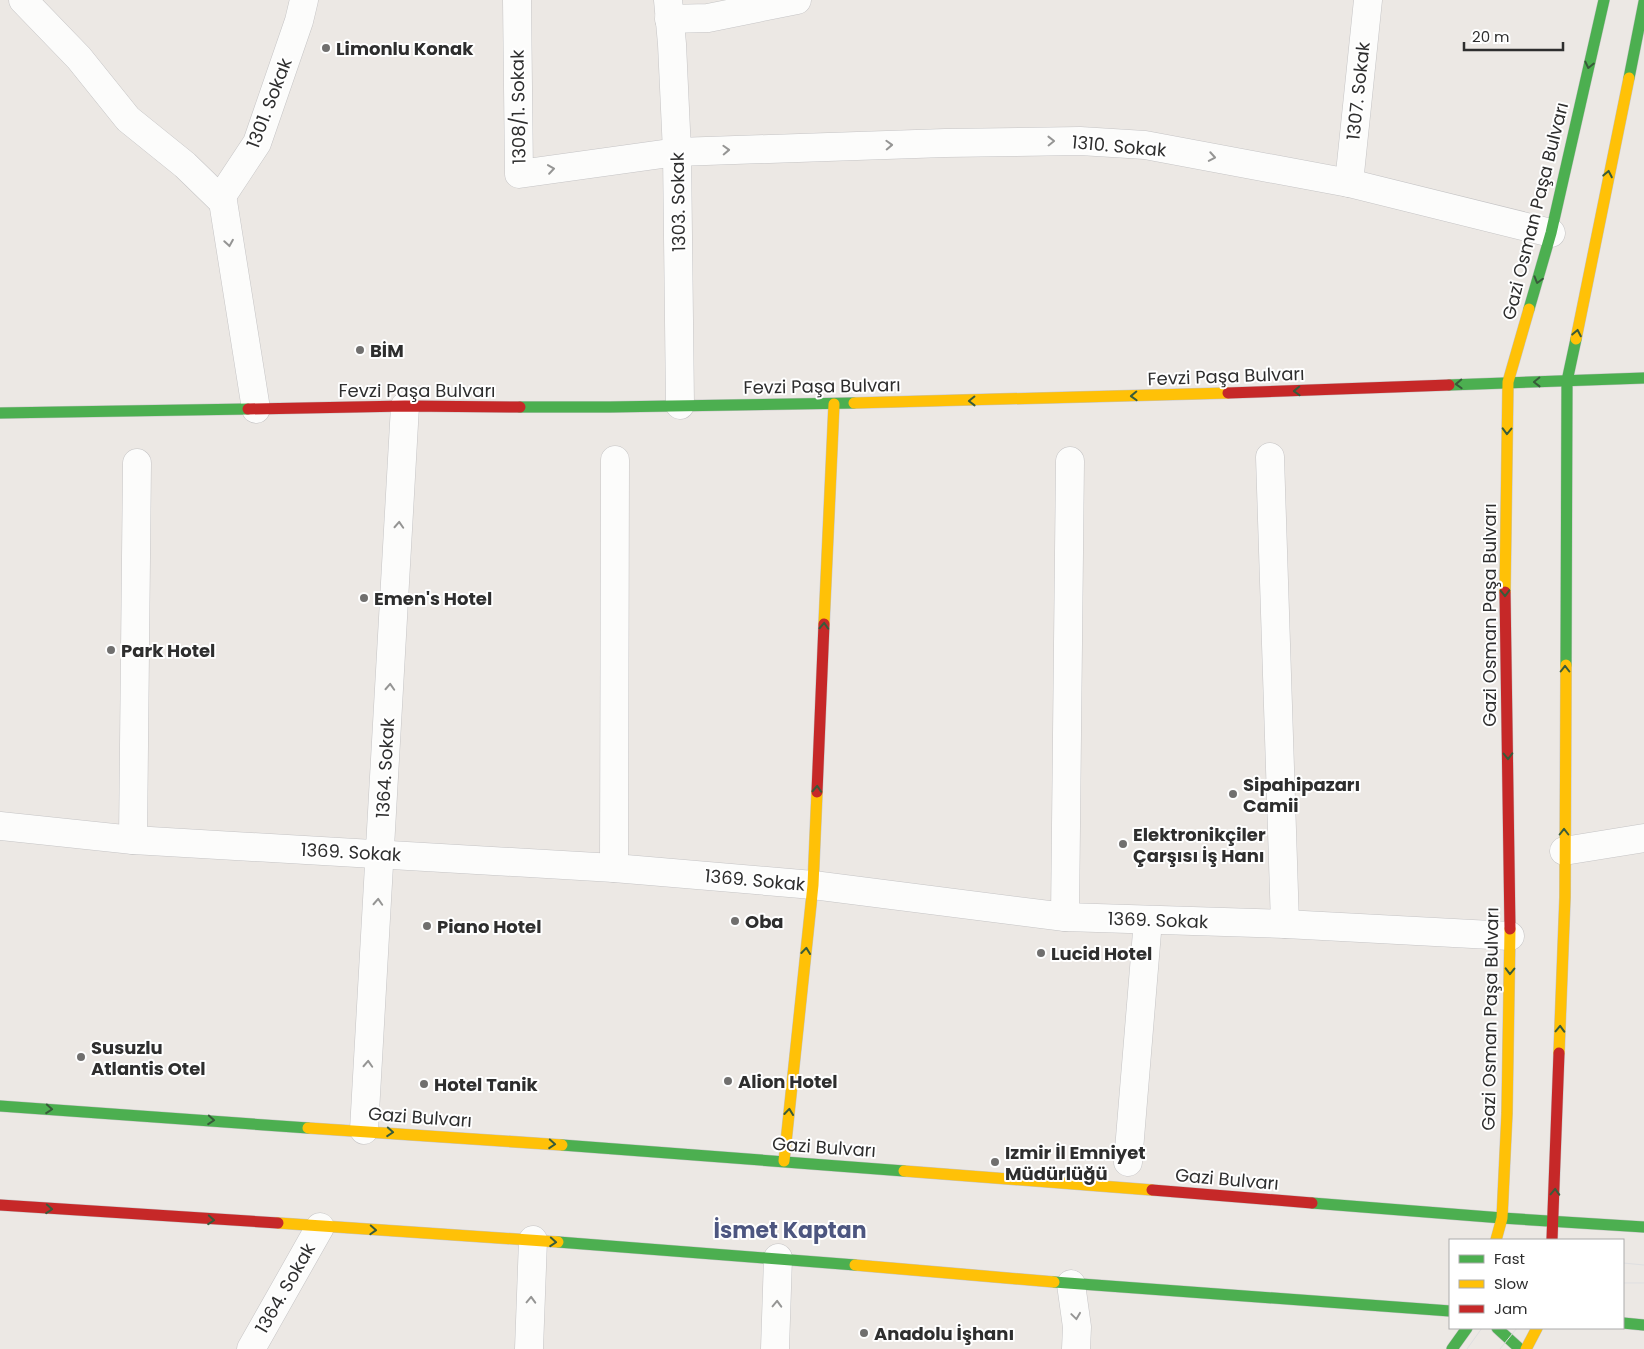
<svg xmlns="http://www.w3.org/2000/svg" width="1644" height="1349" viewBox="0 0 1644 1349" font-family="Poppins,sans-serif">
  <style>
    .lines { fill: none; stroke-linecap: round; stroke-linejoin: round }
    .street-casing { stroke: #c5c4c5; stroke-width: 29 }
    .fast-casing { stroke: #c5c4c5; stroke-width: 12 }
    .slow-casing { stroke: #c5c4c5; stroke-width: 12 }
    .jam-casing { stroke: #c5c4c5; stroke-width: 12 }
    .street { stroke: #fcfcfb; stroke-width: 28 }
    .fast { stroke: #4caf50; stroke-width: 11 }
    .slow { stroke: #ffc107; stroke-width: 11 }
    .jam { stroke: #c62828; stroke-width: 11 }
    .tram { stroke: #dfdfe1; stroke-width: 1 }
    .oneway { stroke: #385b3a }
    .oneway2 { stroke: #959594 }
    .poi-dot { fill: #706f6e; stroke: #fff; stroke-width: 2 }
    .labels { text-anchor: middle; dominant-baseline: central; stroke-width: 4; stroke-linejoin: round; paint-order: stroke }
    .poi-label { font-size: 18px; font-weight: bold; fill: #2e2e2e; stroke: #fff; text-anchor: start }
    .street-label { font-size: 18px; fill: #2e2e2e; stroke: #fff }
    .district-label { font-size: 22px; font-weight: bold; fill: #4d5680; stroke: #fff }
  </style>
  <rect width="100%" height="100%" fill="#ece8e4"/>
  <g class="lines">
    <defs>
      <g id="street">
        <path d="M23 0 79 58 128 119 185 165 220 199 257 143 299 21 304 0"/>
        <path d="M517 0 519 174 677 152 945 143 1080 141 1145 145 1349 183 1551 233"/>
        <path d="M668 0 672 44 677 152 680 405"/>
        <path d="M669 19 708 18 797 0"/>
        <path d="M1349 183 1368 0"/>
        <path d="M222 195 256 409"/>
        <path d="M1270 457 1285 924"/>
        <path d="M0 826 133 840 614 868 813 885 1065 917 1285 924 1510 936"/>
        <path d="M133 840 137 463"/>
        <path d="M1564 851 1644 838"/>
        <path d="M614 868 615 460"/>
        <path d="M1065 917 1070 461"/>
        <path d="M364 1130 405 406"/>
        <path d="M1128 1162 1148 920"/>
        <path d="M1071 1284 1077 1327 1076 1349"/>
        <path d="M251 1349 320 1227"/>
        <path d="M529 1349 533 1240"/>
        <path d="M775 1349 778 1258"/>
      </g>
      <g id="fast">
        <path d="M1629 78 1644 2"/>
        <path d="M1529 309 1551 233 1604 0"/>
        <path d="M1449 385 1644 378"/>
        <path d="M520 407H610L854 403"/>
        <path d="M0 413 248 409"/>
        <path d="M1566 665 1567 381 1576 339"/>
        <path d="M0 1106 308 1128"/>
        <path d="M562 1145 904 1171"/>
        <path d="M1312 1203 1502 1218 1644 1227"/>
        <path d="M558 1242 855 1265"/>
        <path d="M1054 1282 1450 1311"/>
        <path d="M1623 1323 1644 1325"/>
        <path d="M1497 1328 1520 1349"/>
        <path d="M1452 1349 1467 1328"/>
      </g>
      <g id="slow">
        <path d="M1576 339 1629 78"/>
        <path d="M854 403 1228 393"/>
        <path d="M1505 592 1508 382 1529 309"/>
        <path d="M824 624 834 404"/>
        <path d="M1559 1053 1565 897 1566 665"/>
        <path d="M308 1128 562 1145"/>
        <path d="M784 1161 813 885 817 792"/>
        <path d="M904 1171 1152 1190"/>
        <path d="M278 1223 558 1242"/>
        <path d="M1496 1240 1502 1218 1507 1113 1510 929"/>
        <path d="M855 1265 1054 1282"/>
        <path d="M1526 1349 1537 1328"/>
      </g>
      <g id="jam">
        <path d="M1228 393 1449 385"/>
        <path d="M248 409 405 406 520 407"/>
        <path d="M1505 592 1510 929"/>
        <path d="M817 792 824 624"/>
        <path d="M1152 1190 1312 1203"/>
        <path d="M0 1205 278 1223"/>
        <path d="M1552 1239 1559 1053"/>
      </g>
    </defs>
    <use href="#street" class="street-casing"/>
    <use href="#fast" class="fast-casing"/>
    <use href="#slow" class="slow-casing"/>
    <use href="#jam" class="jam-casing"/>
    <use href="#street" class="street"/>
    <use href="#fast" class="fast"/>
    <use href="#slow" class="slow"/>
    <use href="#jam" class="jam"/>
    <g class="tram">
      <path d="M1623 1263 1644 1265"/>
      <path d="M1623 1283H1644"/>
      <path d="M1467 1349 1482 1328"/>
      <path d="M1500 1349 1517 1328"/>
    </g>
  </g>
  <defs><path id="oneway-chevron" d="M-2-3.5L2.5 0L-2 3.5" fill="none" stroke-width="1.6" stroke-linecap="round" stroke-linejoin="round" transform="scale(1.25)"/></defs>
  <g class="oneway">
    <use href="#oneway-chevron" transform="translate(1589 65) rotate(103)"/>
    <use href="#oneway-chevron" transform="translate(1608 174) rotate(-79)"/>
    <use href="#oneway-chevron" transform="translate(1538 280) rotate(106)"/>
    <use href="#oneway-chevron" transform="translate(1577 333) rotate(-79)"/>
    <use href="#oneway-chevron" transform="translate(1537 382) rotate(179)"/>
    <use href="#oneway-chevron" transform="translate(1459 384) rotate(178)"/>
    <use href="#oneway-chevron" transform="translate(1297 391) rotate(178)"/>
    <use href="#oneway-chevron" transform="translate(1134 396) rotate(178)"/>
    <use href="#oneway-chevron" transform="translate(972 401) rotate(179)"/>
    <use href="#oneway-chevron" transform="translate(1507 431) rotate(91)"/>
    <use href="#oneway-chevron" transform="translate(1505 593) rotate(89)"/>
    <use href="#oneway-chevron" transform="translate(824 626) rotate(-87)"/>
    <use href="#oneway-chevron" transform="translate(1565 669) rotate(-90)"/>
    <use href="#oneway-chevron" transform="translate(1508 756) rotate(89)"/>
    <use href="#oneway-chevron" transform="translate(817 789) rotate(-87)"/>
    <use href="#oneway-chevron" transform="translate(1564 832) rotate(-90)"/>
    <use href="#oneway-chevron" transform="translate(806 951) rotate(-84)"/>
    <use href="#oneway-chevron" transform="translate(1510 971) rotate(91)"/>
    <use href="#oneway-chevron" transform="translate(1560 1029) rotate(-88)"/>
    <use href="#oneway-chevron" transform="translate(49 1109) rotate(4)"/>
    <use href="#oneway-chevron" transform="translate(789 1112) rotate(-84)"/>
    <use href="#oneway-chevron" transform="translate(211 1120) rotate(4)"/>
    <use href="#oneway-chevron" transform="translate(390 1132) rotate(4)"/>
    <use href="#oneway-chevron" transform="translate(552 1144) rotate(4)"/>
    <use href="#oneway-chevron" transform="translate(1555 1192) rotate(-88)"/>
    <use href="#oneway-chevron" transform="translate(49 1209) rotate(4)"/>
    <use href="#oneway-chevron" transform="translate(211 1220) rotate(4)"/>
    <use href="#oneway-chevron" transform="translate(373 1230) rotate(3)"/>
    <use href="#oneway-chevron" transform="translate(553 1242) rotate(4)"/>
  </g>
  <g class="oneway2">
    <use href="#oneway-chevron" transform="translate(1051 141) rotate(-1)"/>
    <use href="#oneway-chevron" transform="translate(889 145) rotate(-2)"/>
    <use href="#oneway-chevron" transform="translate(726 150) rotate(-2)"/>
    <use href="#oneway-chevron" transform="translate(1212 157) rotate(10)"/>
    <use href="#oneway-chevron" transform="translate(551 169) rotate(-8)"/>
    <use href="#oneway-chevron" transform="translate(229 243) rotate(81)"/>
    <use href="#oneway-chevron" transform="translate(399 525) rotate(-87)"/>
    <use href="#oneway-chevron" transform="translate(390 687) rotate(-87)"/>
    <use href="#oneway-chevron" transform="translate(378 902) rotate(-87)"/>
    <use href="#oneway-chevron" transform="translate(368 1064) rotate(-87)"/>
    <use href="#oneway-chevron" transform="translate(531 1300) rotate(-88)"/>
    <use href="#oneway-chevron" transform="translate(777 1304) rotate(-88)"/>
    <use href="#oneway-chevron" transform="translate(1076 1316) rotate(82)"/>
  </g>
  <g class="poi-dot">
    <circle cx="326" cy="48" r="5"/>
    <circle cx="360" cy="350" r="5"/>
    <circle cx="364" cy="598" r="5"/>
    <circle cx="111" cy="650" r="5"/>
    <circle cx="1233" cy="794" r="5"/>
    <circle cx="1123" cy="844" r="5"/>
    <circle cx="735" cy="921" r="5"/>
    <circle cx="427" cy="926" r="5"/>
    <circle cx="1041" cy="953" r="5"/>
    <circle cx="81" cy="1057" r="5"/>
    <circle cx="728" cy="1081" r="5"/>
    <circle cx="424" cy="1084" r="5"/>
    <circle cx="995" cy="1162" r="5"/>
    <circle cx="864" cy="1333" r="5"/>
  </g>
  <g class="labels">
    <g class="poi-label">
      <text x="336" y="48">Limonlu Konak</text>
      <text x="370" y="350">BİM</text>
      <text x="374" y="598">Emen's Hotel</text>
      <text x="121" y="650">Park Hotel</text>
      <text x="1243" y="784">Sipahipazarı<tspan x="1243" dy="21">Camii</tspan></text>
      <text x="1133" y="834">Elektronikçiler<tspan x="1133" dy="21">Çarşısı İş Hanı</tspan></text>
      <text x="745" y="921">Oba</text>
      <text x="437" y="926">Piano Hotel</text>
      <text x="1051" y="953">Lucid Hotel</text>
      <text x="91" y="1047">Susuzlu<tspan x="91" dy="21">Atlantis Otel</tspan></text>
      <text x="738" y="1081">Alion Hotel</text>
      <text x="434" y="1084">Hotel Tanik</text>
      <text x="1005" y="1152">Izmir İl Emniyet<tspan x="1005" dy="21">Müdürlüğü</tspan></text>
      <text x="874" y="1333">Anadolu İşhanı</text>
    </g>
    <g class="street-label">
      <text transform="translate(1358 91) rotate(-84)">1307. Sokak</text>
      <text transform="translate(269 103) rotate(-69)">1301. Sokak</text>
      <text transform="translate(518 107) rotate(-91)">1308/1. Sokak</text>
      <text transform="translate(1119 146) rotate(5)">1310. Sokak</text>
      <text transform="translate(678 202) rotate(-91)">1303. Sokak</text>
      <text transform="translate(1535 211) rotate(-76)">Gazi Osman Paşa Bulvarı</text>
      <text transform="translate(1226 376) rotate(-2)">Fevzi Paşa Bulvarı</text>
      <text transform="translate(822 386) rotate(-1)">Fevzi Paşa Bulvarı</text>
      <text x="417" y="390">Fevzi Paşa Bulvarı</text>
      <text transform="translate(1489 615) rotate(-90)">Gazi Osman Paşa Bulvarı</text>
      <text transform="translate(385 768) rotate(-87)">1364. Sokak</text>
      <text transform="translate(351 852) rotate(3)">1369. Sokak</text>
      <text transform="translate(755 880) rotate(5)">1369. Sokak</text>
      <text transform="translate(1158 920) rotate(2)">1369. Sokak</text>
      <text transform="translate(1490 1019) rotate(-89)">Gazi Osman Paşa Bulvarı</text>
      <text transform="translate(420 1117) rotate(4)">Gazi Bulvarı</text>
      <text transform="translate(824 1147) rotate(4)">Gazi Bulvarı</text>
      <text transform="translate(1227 1179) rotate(5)">Gazi Bulvarı</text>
      <text transform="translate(285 1288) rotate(-60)">1364. Sokak</text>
    </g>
    <g class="district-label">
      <text x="790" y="1230">İsmet Kaptan</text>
    </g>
  </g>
  <rect x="1449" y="1239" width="175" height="90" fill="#ffffff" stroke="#ababab"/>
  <rect x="1459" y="1255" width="25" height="8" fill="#4caf50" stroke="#ababab"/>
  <text x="1494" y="1264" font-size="15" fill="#2e2e2e">Fast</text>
  <rect x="1459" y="1280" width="25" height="8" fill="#ffc107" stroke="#ababab"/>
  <text x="1494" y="1289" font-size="15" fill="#2e2e2e">Slow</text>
  <rect x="1459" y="1305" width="25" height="8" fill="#c62828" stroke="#ababab"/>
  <text x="1494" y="1314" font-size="15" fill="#2e2e2e">Jam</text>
  <path d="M1464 42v8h99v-8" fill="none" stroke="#2e2e2e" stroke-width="2.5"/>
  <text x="1472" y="42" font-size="15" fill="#2e2e2e" stroke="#ffffff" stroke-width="4" paint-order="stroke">20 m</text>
</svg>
